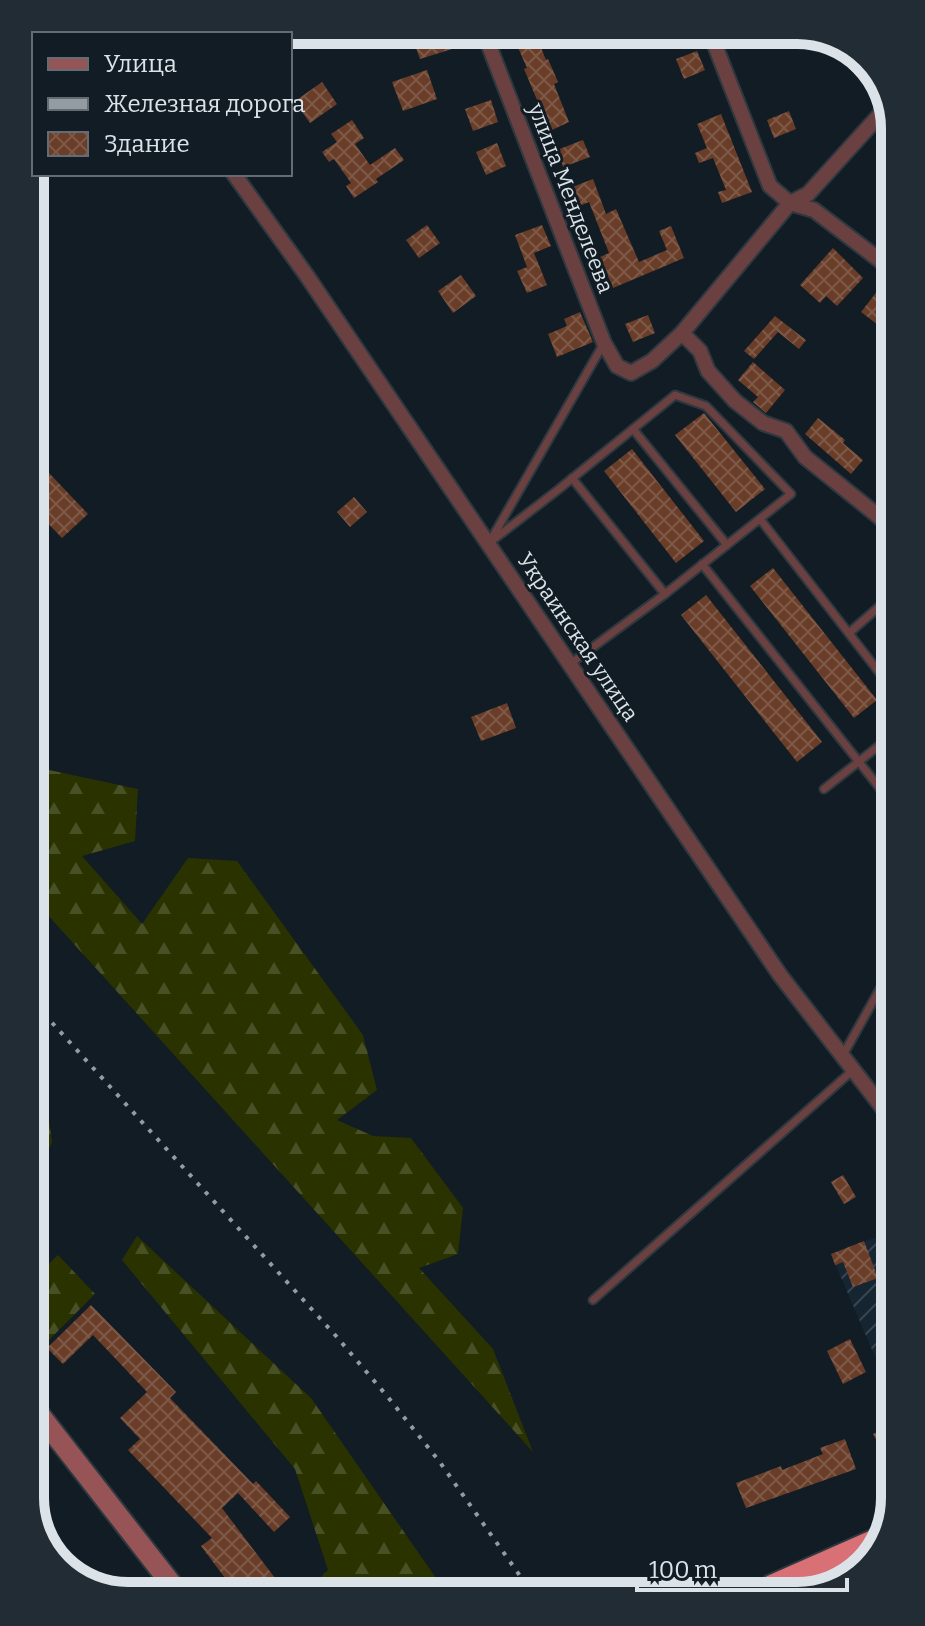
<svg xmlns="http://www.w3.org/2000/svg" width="925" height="1626" viewBox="0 0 925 1626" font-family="Bitter,serif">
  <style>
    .industrial { fill: url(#industrial-furrows) }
    .forest { fill: url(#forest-firs) }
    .building { fill: url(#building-cross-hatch) }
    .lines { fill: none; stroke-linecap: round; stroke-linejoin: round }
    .lane-casing { stroke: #2d383f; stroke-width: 11 }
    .street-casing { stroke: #2d383f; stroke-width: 18 }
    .secondary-casing { stroke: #2d383f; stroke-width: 24 }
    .highway-casing { stroke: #2d383f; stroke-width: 28 }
    .lane { stroke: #6a4041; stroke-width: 7 }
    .street { stroke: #6a4041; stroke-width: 14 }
    .secondary { stroke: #975456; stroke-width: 20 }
    .highway { stroke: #d87075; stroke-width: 24 }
    .rail { stroke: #939ca2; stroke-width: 4; stroke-dasharray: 4 8; stroke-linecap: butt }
    .labels { text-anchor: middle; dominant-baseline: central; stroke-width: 6; stroke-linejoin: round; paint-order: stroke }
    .street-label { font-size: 22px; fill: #dbe3e8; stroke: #111c24 }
    .rim { fill: none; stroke: #dbe3e8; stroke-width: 10 }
  </style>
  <defs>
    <pattern id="industrial-furrows" width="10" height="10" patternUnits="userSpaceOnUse" patternTransform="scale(2)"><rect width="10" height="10" fill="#152632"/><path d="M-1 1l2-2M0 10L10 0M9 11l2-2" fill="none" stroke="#364550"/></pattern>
    <pattern id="forest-firs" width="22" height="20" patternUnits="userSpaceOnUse" patternTransform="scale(2)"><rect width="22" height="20" fill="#2a3200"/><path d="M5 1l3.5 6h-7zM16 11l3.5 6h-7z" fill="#485025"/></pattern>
    <pattern id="building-cross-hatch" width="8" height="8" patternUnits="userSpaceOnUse" patternTransform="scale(2)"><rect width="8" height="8" fill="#693d28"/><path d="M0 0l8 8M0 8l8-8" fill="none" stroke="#7e5947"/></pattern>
  </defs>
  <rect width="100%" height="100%" fill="#111c24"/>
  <path class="industrial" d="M893 1231 894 1401 831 1254Z"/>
  <g class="forest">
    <path d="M35 767 138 789 135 841 82 856 142 924 188 858 237 861 363 1035 377 1090 337 1120 373 1136 411 1138 463 1208 458 1254 419 1268 493 1349 533 1452 36 902Z"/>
    <path d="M37 1086 46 1099 52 1142 41 1166 37 1167Z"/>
    <path d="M137 1236 311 1398 445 1591 304 1593 328 1570 295 1469 122 1260Z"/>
    <path d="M58 1255 95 1294 43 1346 39 1341 38 1274Z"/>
  </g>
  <g class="building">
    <path d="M431 30H437L440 36 454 30H463L468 44 420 59 412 37Z"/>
    <path d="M527 30H534L546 60 548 59 558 82 554 84 569 122 552 130 543 106 540 107 524 69 527 68 513 36Z"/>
    <path d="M697 51 705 70 684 79 676 59Z"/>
    <path d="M427 70 437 99 403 111 392 82Z"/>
    <path d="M322 82 337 104 310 123 300 109 304 107 298 99Z"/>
    <path d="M491 100 498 122 473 131 465 109Z"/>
    <path d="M789 111 796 129 774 138 767 120Z"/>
    <path d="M721 114 752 192 722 203 718 192 726 190 713 158 699 163 695 153 707 148 697 124Z"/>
    <path d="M352 120 364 138 355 144 370 165 395 148 404 160 376 179 378 182 354 198 346 186 351 183 334 159 329 162 322 152 337 142 331 134Z"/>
    <path d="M583 140 590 157 563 167 557 150Z"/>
    <path d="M497 143 506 166 486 175 476 152Z"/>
    <path d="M593 179 606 214 616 209 639 262 667 250 659 231 671 226 684 258 613 288 600 257 609 253 589 202 577 207 570 188Z"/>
    <path d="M427 225 440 243 419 258 406 240Z"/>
    <path d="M542 225 551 246 534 253 547 285 527 293 517 271 527 267 515 235Z"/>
    <path d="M833 248 863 278 837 306 826 296 820 303 800 285Z"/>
    <path d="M461 275 476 296 453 313 438 291Z"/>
    <path d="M879 289 887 295V314L878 325 861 312Z"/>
    <path d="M580 312 593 342 557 357 548 334 567 326 564 319Z"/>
    <path d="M648 315 655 333 633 342 625 324Z"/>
    <path d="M775 316 806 340 799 349 778 332 754 359 744 351Z"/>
    <path d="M753 362 785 390 766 413 753 402 758 397 738 380Z"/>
    <path d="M704 413 765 489 736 512 675 435Z"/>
    <path d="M818 418 845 440 843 443 863 460 851 474 805 434Z"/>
    <path d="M632 449 704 541 676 563 604 471Z"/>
    <path d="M32 455 88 514 62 538 33 508Z"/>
    <path d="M354 497 367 512 350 527 337 512Z"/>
    <path d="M773 568 877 700 854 718 750 586Z"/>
    <path d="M706 595 822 742 797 762 681 615Z"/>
    <path d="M507 703 516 728 481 741 471 717Z"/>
    <path d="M843 1175 856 1197 844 1204 831 1182Z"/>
    <path d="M864 1241 878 1278 853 1287 843 1262 835 1265 831 1254Z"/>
    <path d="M91 1305 176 1392 170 1398 253 1484 256 1481 290 1517 274 1532 238 1493 222 1508 278 1582 262 1594H237L201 1546 212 1538 128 1450 140 1439 120 1418 147 1392 93 1335 63 1364 47 1348Z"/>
    <path d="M850 1339 866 1372 843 1384 827 1351Z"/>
    <path d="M894 1423 895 1449V1475L873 1434Z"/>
    <path d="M845 1439 856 1469 746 1508 736 1483 781 1466 782 1470 823 1454 820 1448Z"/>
  </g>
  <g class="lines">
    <defs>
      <g id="lane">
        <path d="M633 429 727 545"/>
        <path d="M572 478 665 594"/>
        <path d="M760 519 889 685"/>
        <path d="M702 564 890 801"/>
        <path d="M849 633 889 598"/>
        <path d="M570 664 665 594 791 494 706 406 675 395 559 489 489 543 604 343"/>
        <path d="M824 789 890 737"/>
        <path d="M843 1055 891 969"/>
        <path d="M593 1300 852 1071"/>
      </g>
      <g id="street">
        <path d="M129 30 132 34"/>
        <path d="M483 30 604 343 617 366 631 373 652 361 682 333 790 203 808 194 885 109"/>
        <path d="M709 30 770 186 790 203 814 210 886 265"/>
        <path d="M234 174 307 276 780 975 892 1120"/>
        <path d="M682 333 700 351 708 371 735 401 763 423 786 431 805 457 888 524"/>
      </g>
      <path id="secondary" d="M39 1414 180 1595"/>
      <path id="highway" d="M772 1587 883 1538"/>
    </defs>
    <use href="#lane" class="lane-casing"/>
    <use href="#street" class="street-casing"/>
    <use href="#secondary" class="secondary-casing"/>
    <use href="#highway" class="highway-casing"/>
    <use href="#lane" class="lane"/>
    <use href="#street" class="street"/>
    <use href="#secondary" class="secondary"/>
    <use href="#highway" class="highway"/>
    <path class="rail" d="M36 1005 336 1336 387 1396 439 1461 530 1590"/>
  </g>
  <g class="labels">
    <g class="street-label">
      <text transform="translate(571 198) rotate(69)">улица Менделеева</text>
      <text transform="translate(578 637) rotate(56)">Украинская улица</text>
    </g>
  </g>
  <path d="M0 0H925V1626H0ZM128 44H797A84 84 0 0 1 881 128V1498A84 84 0 0 1 797 1582H128A84 84 0 0 1 44 1498V128A84 84 0 0 1 128 44Z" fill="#212c34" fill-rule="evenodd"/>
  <path class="rim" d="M128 44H797A84 84 0 0 1 881 128V1498A84 84 0 0 1 797 1582H128A84 84 0 0 1 44 1498V128A84 84 0 0 1 128 44Z"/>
  <rect x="32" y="32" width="260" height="144" fill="#111c24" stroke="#626c72" stroke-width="2"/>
  <rect x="48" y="58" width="40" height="12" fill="#975456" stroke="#626c72" stroke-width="2"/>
  <text x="104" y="72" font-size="24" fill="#dbe3e8">Улица</text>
  <rect x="48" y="98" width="40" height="12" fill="#939ca2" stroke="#626c72" stroke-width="2"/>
  <text x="104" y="112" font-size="24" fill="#dbe3e8">Железная дорога</text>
  <rect x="48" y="132" width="40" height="24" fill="url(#building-cross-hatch)" stroke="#626c72" stroke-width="2"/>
  <text x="104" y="152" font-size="24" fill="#dbe3e8">Здание</text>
  <path d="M637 1578v12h210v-12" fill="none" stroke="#dbe3e8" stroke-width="4"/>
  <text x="649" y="1578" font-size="24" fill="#dbe3e8" stroke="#111c24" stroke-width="6" paint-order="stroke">100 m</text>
</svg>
